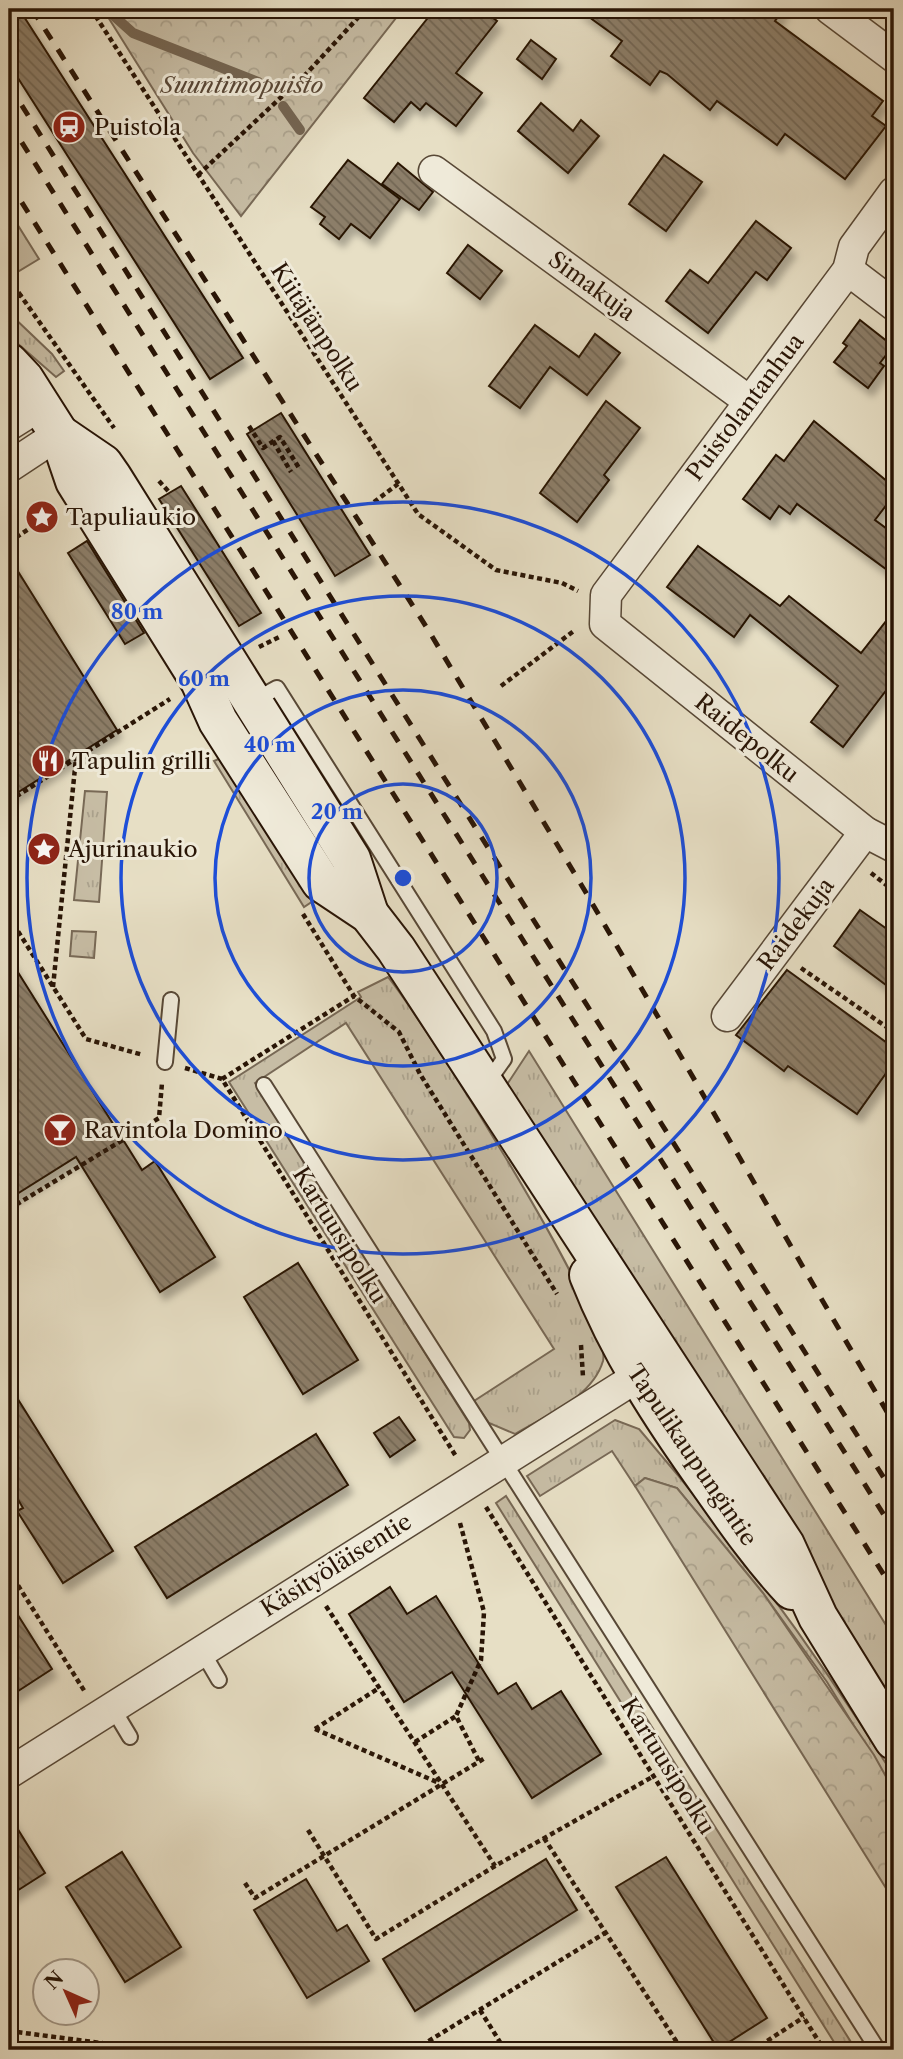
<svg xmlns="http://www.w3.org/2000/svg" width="903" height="2059" viewBox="0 0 903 2059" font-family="'Libre Caslon Text',serif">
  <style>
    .grass { fill: url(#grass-tufts); stroke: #786956; stroke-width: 2 }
    .forest { fill: url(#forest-crowns); stroke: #786956; stroke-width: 2 }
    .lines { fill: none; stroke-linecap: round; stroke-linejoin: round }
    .stream { stroke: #746552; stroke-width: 10 }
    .building { fill: url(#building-back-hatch); stroke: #291506; stroke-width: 2; filter: url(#shadow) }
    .lane-casing { stroke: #584836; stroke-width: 18 }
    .street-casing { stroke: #584836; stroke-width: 33 }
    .secondary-casing { stroke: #291506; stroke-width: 42 }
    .path { stroke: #291506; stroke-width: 4.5; stroke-dasharray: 5 3.5; stroke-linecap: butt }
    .lane { stroke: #efead9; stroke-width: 14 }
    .street { stroke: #efead9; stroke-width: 30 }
    .secondary { stroke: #efead9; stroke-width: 38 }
    .rail { stroke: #291506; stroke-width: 5; stroke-dasharray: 12 12; stroke-linecap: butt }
    .ring { fill: none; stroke: #1d4ed8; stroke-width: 3.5 }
    .labels { text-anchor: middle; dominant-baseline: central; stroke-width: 6; stroke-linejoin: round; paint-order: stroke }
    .park-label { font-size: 23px; font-style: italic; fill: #584736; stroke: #efead9 }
    .poi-label { font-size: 23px; fill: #291506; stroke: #efead9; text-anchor: start }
    .street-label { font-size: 23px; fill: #291506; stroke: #efead9 }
    .centre { fill: #1d4ed8; stroke: #efead9; stroke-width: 3.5 }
    .ring-label { font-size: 21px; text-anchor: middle; font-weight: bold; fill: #1d4ed8; stroke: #efead9; stroke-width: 6; stroke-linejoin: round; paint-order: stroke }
  </style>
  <defs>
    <pattern id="grass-tufts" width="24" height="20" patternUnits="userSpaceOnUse" patternTransform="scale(1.75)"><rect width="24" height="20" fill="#c7bda5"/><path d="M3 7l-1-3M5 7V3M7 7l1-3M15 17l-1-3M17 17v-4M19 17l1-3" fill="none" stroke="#aba28d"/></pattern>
    <pattern id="forest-crowns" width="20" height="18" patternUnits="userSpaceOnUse" patternTransform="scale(1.75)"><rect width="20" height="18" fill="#c7bda5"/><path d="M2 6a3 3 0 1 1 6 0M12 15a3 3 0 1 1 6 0" fill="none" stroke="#aba28d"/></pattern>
    <pattern id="building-back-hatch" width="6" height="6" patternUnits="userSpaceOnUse" patternTransform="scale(1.75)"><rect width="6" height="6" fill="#8c7e69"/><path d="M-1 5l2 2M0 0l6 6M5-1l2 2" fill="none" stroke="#726654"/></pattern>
    <filter id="shadow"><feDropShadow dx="4.5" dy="8" stdDeviation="3.5" flood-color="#0004"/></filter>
  </defs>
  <rect width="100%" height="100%" fill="#e7dfc5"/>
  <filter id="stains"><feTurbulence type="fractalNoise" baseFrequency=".00286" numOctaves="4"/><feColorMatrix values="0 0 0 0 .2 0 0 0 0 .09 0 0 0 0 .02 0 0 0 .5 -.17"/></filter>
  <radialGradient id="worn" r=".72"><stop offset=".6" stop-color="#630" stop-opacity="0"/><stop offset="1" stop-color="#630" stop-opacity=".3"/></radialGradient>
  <g class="grass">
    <path d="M9 211 39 259 14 274 9 265Z"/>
    <path d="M9 313 52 354 64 371 56 377 9 336Z"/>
    <path d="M223 757 319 897 304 907 214 761Z"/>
    <path d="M85 791 107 792 99 902 74 900Z"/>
    <path d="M72 931 96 932 94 958 70 956Z"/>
    <path d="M388 977C424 1022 614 1319 603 1361 592 1398 546 1415 515 1434L489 1423 474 1401 554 1349 346 1023 255 1083 469 1423 470 1430 464 1438 454 1437 229 1082 361 997 358 992Z"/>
    <path d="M529 1051 894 1638V1709L506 1086Z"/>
    <path d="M615 1420 639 1429C733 1538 818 1655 894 1776V1791L827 1682 763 1593 677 1488 645 1478 635 1486 612 1451 540 1496 527 1476Z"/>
    <path d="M506 1496 856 2050H839L496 1503Z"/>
  </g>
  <g class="forest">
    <path d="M103 9H403L241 216 193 153Z"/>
    <path d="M645 1478 677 1488 763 1593 874 1755 894 1791V1901L635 1486Z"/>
  </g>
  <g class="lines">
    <g class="stream">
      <path d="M111 9 114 16 133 33 258 82 268 90"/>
      <path d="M283 106 300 130"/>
    </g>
  </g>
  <g class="building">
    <path d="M9 9H19L243 358 210 379 9 64Z"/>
    <path d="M435 9H481L497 21 456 73 482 93 456 126 426 103 420 110 411 102 394 122 364 98Z"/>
    <path d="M578 9H784L775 21 883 101 872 116 886 126 845 179 785 134 777 145 717 101 710 110 667 74 660 71 650 85 611 56 622 41Z"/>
    <path d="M531 40 556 59 542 79 517 59Z"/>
    <path d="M541 103 573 131 581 120 599 136 568 173 518 131Z"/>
    <path d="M664 155 702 182 666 231 629 204Z"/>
    <path d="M348 160 400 199 370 238 351 224 339 239 320 224 325 217 311 207Z"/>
    <path d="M398 163 433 192 419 210 382 184Z"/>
    <path d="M756 221 791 248 767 280 756 272 708 333 666 301 690 270 708 283Z"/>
    <path d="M468 245 502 271 480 299 447 273Z"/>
    <path d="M860 320 893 346 880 363 884 366 868 388 834 362 847 346 843 343Z"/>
    <path d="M535 325 579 357 595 334 620 353 587 395 550 367 520 408 489 386Z"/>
    <path d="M606 401 640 428 604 475 609 480 577 522 540 493Z"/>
    <path d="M281 413 370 555 335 576 247 434Z"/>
    <path d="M814 421 894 487V495L875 520 894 534V575L797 504 790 514 779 506 770 519 743 499 776 455 784 461Z"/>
    <path d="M181 486 261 613 239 626 159 499Z"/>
    <path d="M87 541 144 633 125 644 68 553Z"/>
    <path d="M698 546 780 606 789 596 861 653 894 611V680L843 747 811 722 838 686 750 615 734 637 667 587Z"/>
    <path d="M9 557 117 730 9 798Z"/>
    <path d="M860 910 894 934V991L834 946Z"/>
    <path d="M9 958 142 1170 155 1161 215 1257 160 1292 76 1157 9 1199Z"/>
    <path d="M787 970 894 1048V1062L857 1114 788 1066 784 1071 736 1035Z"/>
    <path d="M298 1263 358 1360 303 1394 244 1297Z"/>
    <path d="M9 1385 113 1551 63 1583 17 1511 23 1508 9 1484Z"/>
    <path d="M399 1417 415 1440 390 1457 374 1433Z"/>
    <path d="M316 1434 348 1485 167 1598 135 1547Z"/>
    <path d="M390 1587 407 1614 436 1596 498 1694 516 1683 532 1709 561 1691 601 1754 532 1798 452 1672 404 1702 349 1614Z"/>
    <path d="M9 1601 52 1669 9 1697Z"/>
    <path d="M9 1815 45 1873 9 1896Z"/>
    <path d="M122 1852 181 1947 125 1982 66 1887Z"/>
    <path d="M666 1857 767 2018 718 2049 616 1887Z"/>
    <path d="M546 1859 577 1910 415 2011 383 1959Z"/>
    <path d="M306 1879 337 1931 347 1925 369 1961 307 1998 254 1910Z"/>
  </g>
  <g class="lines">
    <defs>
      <g id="lane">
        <path d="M255 700 277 688 494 1031 504 1059 487 1083"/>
        <path d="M165 1062 171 1000"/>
        <path d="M264 1085 878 2050"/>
        <path d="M202 1651 219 1680"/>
        <path d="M112 1707 130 1737"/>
      </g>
      <g id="street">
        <path d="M830 9 894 57"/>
        <path d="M434 171 749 401"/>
        <path d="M894 192 854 247 848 270 606 595 605 624 865 832 894 847"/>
        <path d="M848 270 894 305"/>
        <path d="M9 425 41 405"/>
        <path d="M9 467 59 434"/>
        <path d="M727 1016 865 832"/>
        <path d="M9 1773 656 1365"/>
      </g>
      <g id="secondary">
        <path d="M9 363 24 379 59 434 75 481 200 681 218 721 321 882 369 914 396 949 785 1545 818 1617 894 1740"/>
        <path d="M59 434 103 464 112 477 351 859 369 914"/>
        <path d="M589 1275C619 1351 662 1417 710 1484 736 1521 761 1557 792 1590"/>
      </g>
    </defs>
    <use href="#lane" class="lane-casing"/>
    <use href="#street" class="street-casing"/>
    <use href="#secondary" class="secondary-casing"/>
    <g class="path">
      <path d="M91 9 418 514 496 570 562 583 578 591"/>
      <path d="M198 175 308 72 366 9"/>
      <path d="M9 278 21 296"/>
      <path d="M9 294 21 296 114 428"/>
      <path d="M249 426 263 448 280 437 299 468"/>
      <path d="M273 441 291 472"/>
      <path d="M159 481 170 493"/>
      <path d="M374 502 398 484"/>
      <path d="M9 542 53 513"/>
      <path d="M259 647 281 636"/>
      <path d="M501 686 575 630"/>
      <path d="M9 801 170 699"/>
      <path d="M871 873 894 891"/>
      <path d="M303 914 354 996 399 1032 420 1074 557 1294"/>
      <path d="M9 917 86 1039 143 1055"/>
      <path d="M801 968 891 1030 894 1026"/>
      <path d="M53 987 76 758"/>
      <path d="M185 1068 222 1079 457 1458"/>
      <path d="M222 1079 354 996"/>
      <path d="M9 1209 159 1118 162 1083"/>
      <path d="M581 1345 583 1377"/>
      <path d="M486 1507 824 2050"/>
      <path d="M460 1523 484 1612 481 1660 456 1716 479 1761"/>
      <path d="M9 1571 85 1692"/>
      <path d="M326 1606 495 1866"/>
      <path d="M315 1729 439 1783"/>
      <path d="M315 1729 379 1688"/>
      <path d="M415 1742 456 1716"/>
      <path d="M308 1830 376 1939 495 1866 654 1776"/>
      <path d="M544 1838 682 2050"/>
      <path d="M245 1883 255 1898 485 1758"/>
      <path d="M480 2010 505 2050"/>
      <path d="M9 2031 155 2050"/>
      <path d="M414 2050 605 1933"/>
      <path d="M753 2050 804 2017"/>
    </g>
    <use href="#lane" class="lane"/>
    <use href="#street" class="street"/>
    <use href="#secondary" class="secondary"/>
    <g class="rail">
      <path d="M32 9 427 628 585 891 894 1424"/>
      <path d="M9 85 894 1494"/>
      <path d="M9 122 894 1531"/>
      <path d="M9 182 894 1591"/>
    </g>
  </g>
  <g class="ring">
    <circle cx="403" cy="878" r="94"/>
    <circle cx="403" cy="878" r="188"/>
    <circle cx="403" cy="878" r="282"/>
    <circle cx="403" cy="878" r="376"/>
  </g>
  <defs>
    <symbol id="station-disc" viewBox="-11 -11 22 22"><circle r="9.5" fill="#8f2418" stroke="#efead9"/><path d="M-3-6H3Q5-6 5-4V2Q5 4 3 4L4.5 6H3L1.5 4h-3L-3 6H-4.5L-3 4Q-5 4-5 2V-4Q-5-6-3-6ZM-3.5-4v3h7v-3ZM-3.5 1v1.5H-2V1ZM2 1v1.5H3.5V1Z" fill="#fff"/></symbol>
    <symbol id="sight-disc" viewBox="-11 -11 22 22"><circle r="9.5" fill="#8f2418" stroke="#efead9"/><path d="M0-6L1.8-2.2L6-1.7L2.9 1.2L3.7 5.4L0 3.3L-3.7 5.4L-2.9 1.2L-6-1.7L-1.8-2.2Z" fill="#fff"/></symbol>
    <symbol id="restaurant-disc" viewBox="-11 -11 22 22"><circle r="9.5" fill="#8f2418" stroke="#efead9"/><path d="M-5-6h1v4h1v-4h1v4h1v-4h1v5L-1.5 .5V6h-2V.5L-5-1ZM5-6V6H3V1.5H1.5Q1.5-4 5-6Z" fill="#fff"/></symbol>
    <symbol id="bar-disc" viewBox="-11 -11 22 22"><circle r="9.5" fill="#8f2418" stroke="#efead9"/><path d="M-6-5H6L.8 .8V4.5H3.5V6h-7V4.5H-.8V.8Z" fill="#fff"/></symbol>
  </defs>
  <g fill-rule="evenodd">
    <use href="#station-disc" x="50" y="108" width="38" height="38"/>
    <use href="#sight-disc" x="23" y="498" width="38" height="38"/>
    <use href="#restaurant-disc" x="29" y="742" width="38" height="38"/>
    <use href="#sight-disc" x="25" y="830" width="38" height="38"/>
    <use href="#bar-disc" x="41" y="1111" width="38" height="38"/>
  </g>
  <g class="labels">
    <g class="park-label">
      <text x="242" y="85">Suuntimopuisto</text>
    </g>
    <g class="poi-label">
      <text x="94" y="127">Puistola</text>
      <text x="66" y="517">Tapuliaukio</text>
      <text x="72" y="761">Tapulin grilli</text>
      <text x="68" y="849">Ajurinaukio</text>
      <text x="84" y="1130">Ravintola Domino</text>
    </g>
    <g class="street-label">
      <text transform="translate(592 286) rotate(36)">Simakuja</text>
      <text transform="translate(317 327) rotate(57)">Kiitäjänpolku</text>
      <text transform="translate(745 407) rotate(-53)">Puistolantanhua</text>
      <text transform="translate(747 738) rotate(39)">Raidepolku</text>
      <text transform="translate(796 924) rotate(-53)">Raidekuja</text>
      <text transform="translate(340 1235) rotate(58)">Kartuusipolku</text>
      <text transform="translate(692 1455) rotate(56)">Tapulikaupungintie</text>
      <text transform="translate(336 1565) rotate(-32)">Käsityöläisentie</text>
      <text transform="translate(668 1766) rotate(58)">Kartuusipolku</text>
    </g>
  </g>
  <circle cx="403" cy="878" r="10" class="centre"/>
  <g class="ring-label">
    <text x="137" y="619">80 m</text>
    <text x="204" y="686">60 m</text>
    <text x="270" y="752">40 m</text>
    <text x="337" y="819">20 m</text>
  </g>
  <rect width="903" height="2059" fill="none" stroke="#e7dfc5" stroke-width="35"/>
  <rect x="10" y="10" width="882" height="2038" fill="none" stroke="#291506" stroke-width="3.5"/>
  <rect x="18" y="18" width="868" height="2024" fill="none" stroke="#291506" stroke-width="2"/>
  <g transform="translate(66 1992) rotate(315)"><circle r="33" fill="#efead9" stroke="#a09585" stroke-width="2"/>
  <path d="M0-5L12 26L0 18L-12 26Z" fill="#8f2418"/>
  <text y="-10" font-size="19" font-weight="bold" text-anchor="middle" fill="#291506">N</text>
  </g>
  <rect width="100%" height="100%" filter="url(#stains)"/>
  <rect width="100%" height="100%" fill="url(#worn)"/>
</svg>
